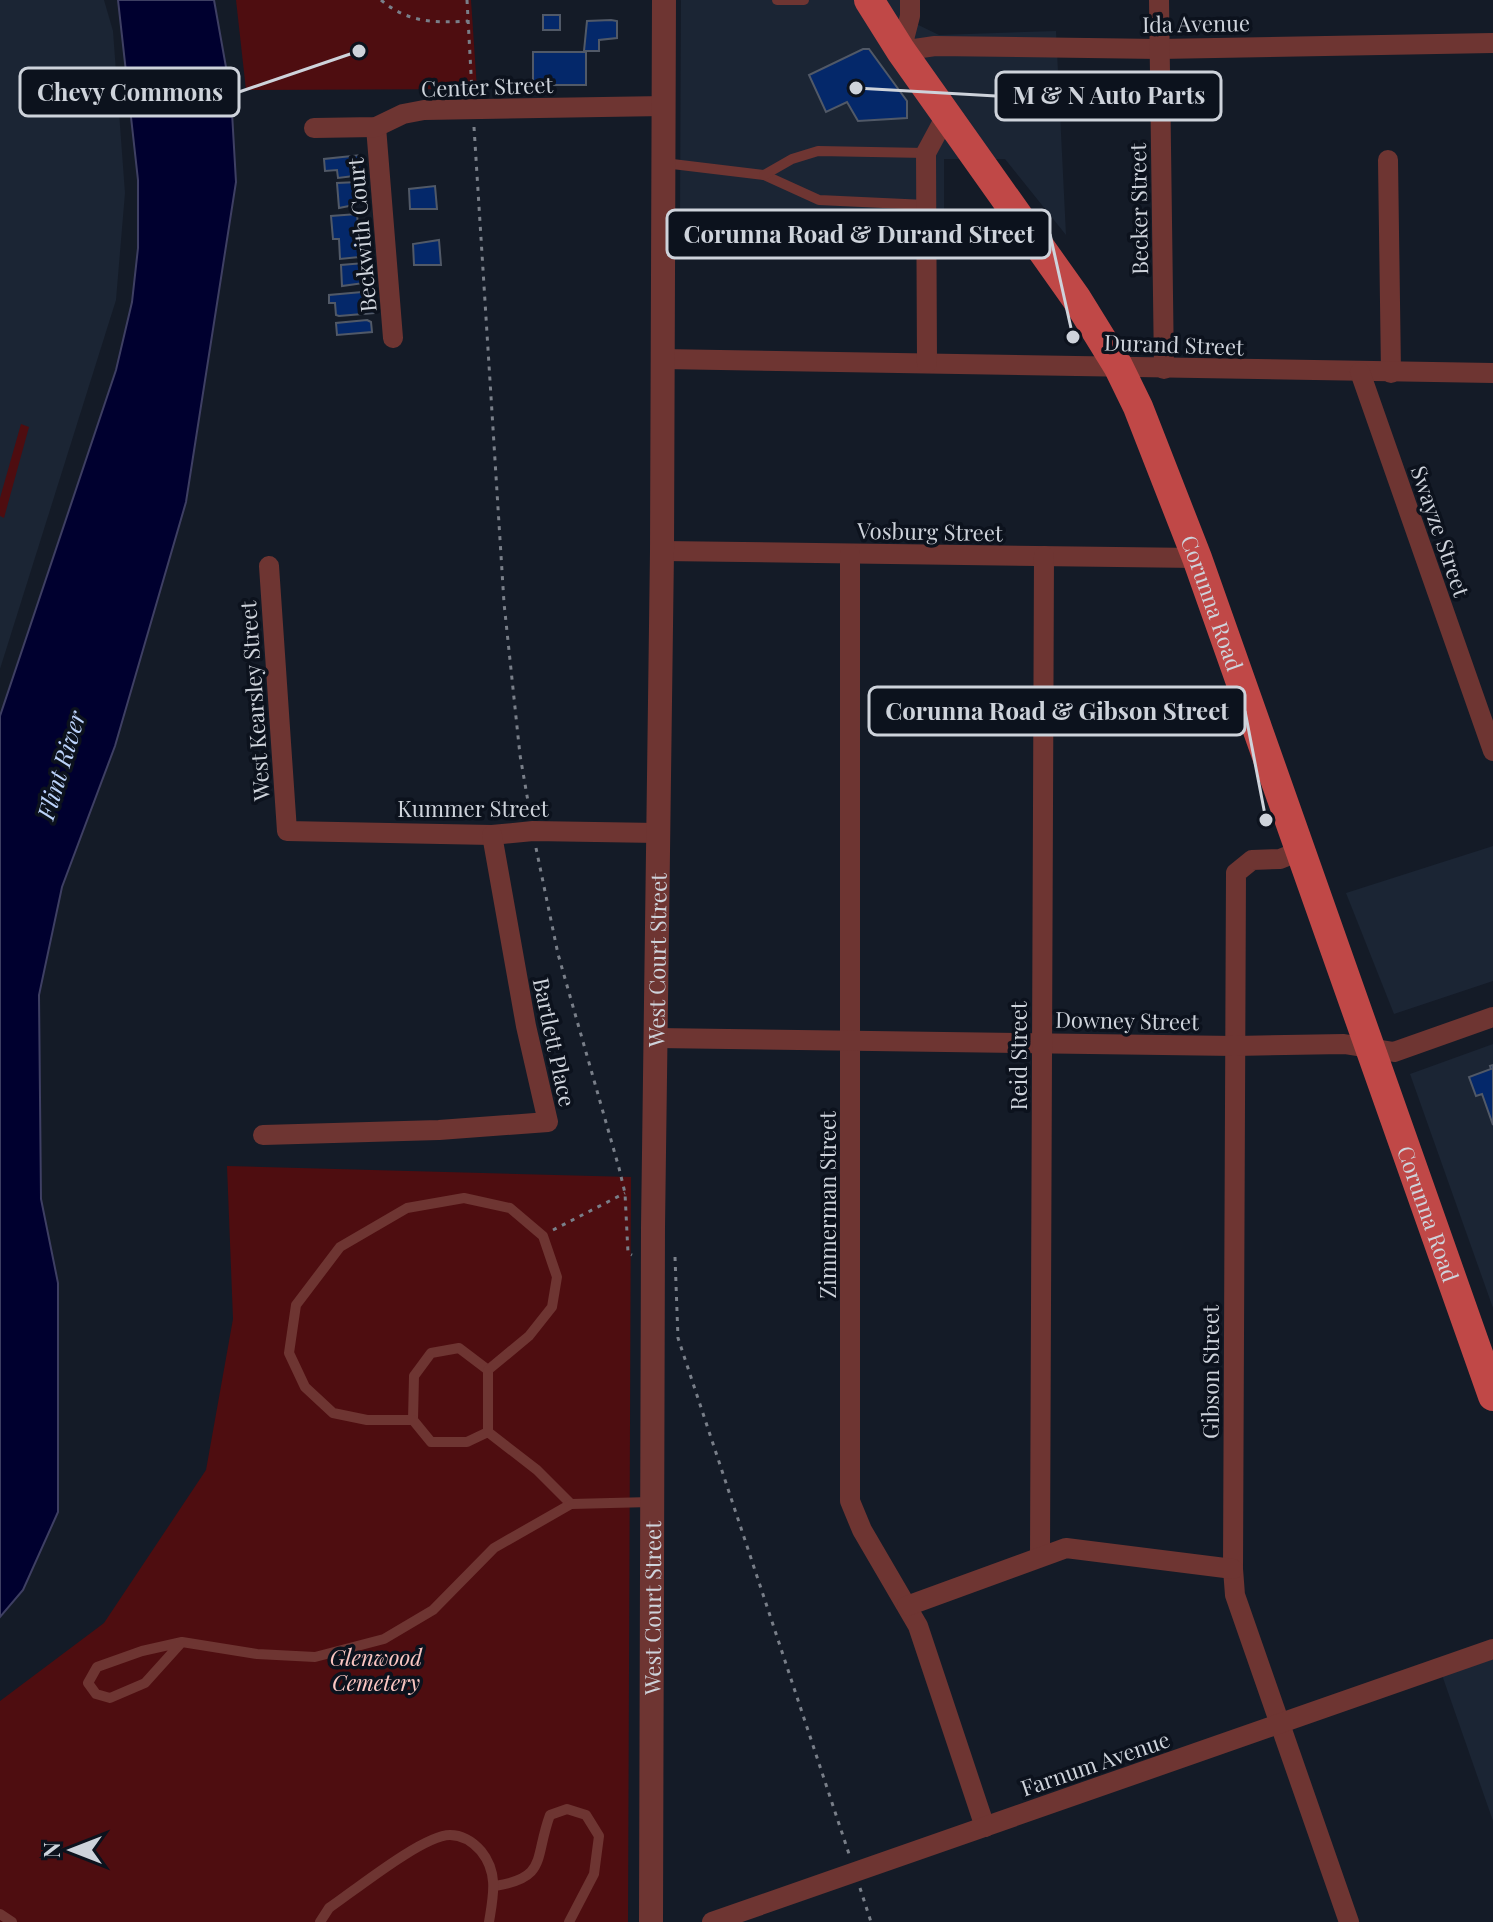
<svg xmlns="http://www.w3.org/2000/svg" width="1493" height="1922" viewBox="0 0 1493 1922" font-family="'Playfair Display',serif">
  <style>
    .built { fill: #1b2534 }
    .green { fill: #4e0d10 }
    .water { fill: #00002f; stroke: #3e3f63; stroke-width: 2 }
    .building { fill: #04286a; stroke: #515967; stroke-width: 2 }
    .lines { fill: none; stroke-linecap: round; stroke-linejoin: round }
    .path { stroke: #797f89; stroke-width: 3; stroke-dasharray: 4 6; stroke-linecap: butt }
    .service { stroke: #6e3532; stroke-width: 10 }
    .minor { stroke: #6e3532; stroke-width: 20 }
    .tertiary { stroke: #6e3532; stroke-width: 24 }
    .primary { stroke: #c04847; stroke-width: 30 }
    .labels { text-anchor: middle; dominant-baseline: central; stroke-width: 7; stroke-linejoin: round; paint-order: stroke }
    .street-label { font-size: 22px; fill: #ced3db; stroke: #0c121d }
    .park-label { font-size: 22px; font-style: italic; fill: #fbc6c2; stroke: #0c121d }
    .water-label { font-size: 24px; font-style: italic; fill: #bcd3fb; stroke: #0c121d }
    .leader { fill: none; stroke: #ced3db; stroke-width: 3 }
    .callout-dot { fill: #ced3db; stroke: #0c121d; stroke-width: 3 }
    .callout { fill: #0c121d; stroke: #ced3db; stroke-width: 3 }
    .callout-label { font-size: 24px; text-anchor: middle; font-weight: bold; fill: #ced3db }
  </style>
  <rect width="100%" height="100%" fill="#141b27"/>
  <g class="built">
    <path d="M0 0H104L113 31 125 193 116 300 0 669Z"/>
    <path d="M681 0H901L902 17 939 35 1056 31 1066 235 1005 159H944V223L680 219Z"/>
    <path d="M1493 846V981L1394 1014 1346 893Z"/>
    <path d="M1493 1044V1308L1410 1074Z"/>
    <path d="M1493 1659V1821L1442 1675Z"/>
  </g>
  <g class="green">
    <path d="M236 0H471L477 89 246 90Z"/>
    <path d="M21 424 29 427 4 518 0 516V498Z"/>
    <path d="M227 1166 631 1177 628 1922H0V1701L104 1623 206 1470 233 1319Z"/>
  </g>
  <path class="water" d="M118 0H214L231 95 236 182 186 502 115 746 62 887 39 995 41 1199 58 1283V1512L23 1590 0 1617V716L116 370 132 302 138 248V180Z"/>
  <g class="building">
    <rect x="543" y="15" width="17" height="15"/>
    <path d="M611 20 617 21V38L599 40V51H584L587 21Z"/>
    <path d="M863 49H869L907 101V118L858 121 847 102 826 112 809 75Z"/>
    <rect x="533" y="52" width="53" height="33"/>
    <path d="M361 155 362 175 338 178 337 170 325 171 324 159Z"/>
    <path d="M358 182 363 184 364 203 339 208 337 183Z"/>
    <path d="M435 186 437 209H410L409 189Z"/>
    <path d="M357 214 359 236 368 238 369 256 340 259 339 239H333L331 216Z"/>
    <path d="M439 240 441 265H414L413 244Z"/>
    <path d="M364 263V265H370L371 282 342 286 341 265Z"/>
    <path d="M373 291 374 313 339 316 336 315 335 303H329V295Z"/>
    <path d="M367 320 371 322 372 332 337 335 336 323Z"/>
    <path d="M1493 1065V1125L1482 1094 1476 1096 1469 1077 1491 1069 1490 1066Z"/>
  </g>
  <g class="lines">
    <g class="path">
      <path d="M381 0C408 23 435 23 468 21"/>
      <path d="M467 0 472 92"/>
      <path d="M474 127 504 603 520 755 530 813"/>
      <path d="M536 848 558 954 619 1168 625 1193 628 1253 632 1255"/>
      <path d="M553 1230 625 1193"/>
      <path d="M675 1257 678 1338 849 1854"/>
      <path d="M860 1888 871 1922"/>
    </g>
    <g class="service">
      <path d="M777 0H804"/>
      <path d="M664 163 764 175 819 200 926 205"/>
      <path d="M764 175 792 159 818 151 926 153"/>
      <path d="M413 1420 414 1376 431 1353 459 1348 488 1370"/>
      <path d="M488 1432 467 1442H431L413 1420H367L333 1413 305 1387 289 1353 296 1305 340 1247 407 1208 464 1198 510 1208 543 1236 557 1277 552 1307 529 1336 488 1370V1432L537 1470 571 1504"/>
      <path d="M182 1642 145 1683 110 1698 96 1694 88 1683 97 1667 142 1651 182 1642 257 1654 315 1657 384 1639 433 1610 494 1548 571 1504 651 1502"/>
      <path d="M495 1886C548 1878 534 1858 550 1815L567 1809 586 1815 599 1836 594 1874 569 1922"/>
      <path d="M0 1914 12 1922"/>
      <path d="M320 1922 329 1908C354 1891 423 1835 450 1835 462 1835 473 1842 481 1851 499 1873 493 1897 489 1922"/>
    </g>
    <g class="minor">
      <path d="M910 0V16L901 51 935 46 1159 49 1493 43"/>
      <path d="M1159 0 1164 369"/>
      <path d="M376 127 393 338"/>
      <path d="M314 128 376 127 403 114 424 110 665 106"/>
      <path d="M1388 160 1391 373"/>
      <path d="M662 359 1493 373"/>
      <path d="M927 363 926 153 947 114"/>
      <path d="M1360 372 1493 751"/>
      <path d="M662 551 1197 558"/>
      <path d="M850 554V1501L862 1530 918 1626 985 1827"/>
      <path d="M269 566 287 831 492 835 533 831 658 833"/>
      <path d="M1300 851 1280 859 1252 860 1236 873 1233 1569 1235 1595 1349 1922"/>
      <path d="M657 1038 1235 1046 1344 1044 1394 1052 1493 1017"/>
      <path d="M263 1135 439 1130 548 1122 526 1026 492 835"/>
      <path d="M1040 1556 1044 556"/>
      <path d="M907 1606 1066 1548 1233 1569"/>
      <path d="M712 1922 1493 1649"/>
    </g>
    <path class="tertiary" id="s1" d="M651 1922 653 1228 662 551 664 0"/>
    <path class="primary" id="s2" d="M869 0 901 51 1076 298 1118 366 1138 407 1197 558 1493 1396"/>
  </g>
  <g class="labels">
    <g class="street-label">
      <text transform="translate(1196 23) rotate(-1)">Ida Avenue</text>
      <text transform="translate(487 86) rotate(-2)">Center Street</text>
      <text transform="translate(1138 209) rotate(-91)">Becker Street</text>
      <text transform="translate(361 235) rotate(-95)">Beckwith Court</text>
      <text transform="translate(1174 344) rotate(2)">Durand Street</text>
      <text transform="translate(930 531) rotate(1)">Vosburg Street</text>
      <text transform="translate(1441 531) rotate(71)">Swayze Street</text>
      <text stroke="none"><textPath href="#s2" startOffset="698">Corunna Road</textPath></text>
      <text transform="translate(254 701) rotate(-94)">West Kearsley Street</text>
      <text x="473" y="808">Kummer Street</text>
      <text stroke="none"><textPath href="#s1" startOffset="962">West Court Street</textPath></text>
      <text transform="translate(1127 1020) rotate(1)">Downey Street</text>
      <text transform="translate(555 1042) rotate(78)">Bartlett Place</text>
      <text transform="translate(1018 1056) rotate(-90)">Reid Street</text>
      <text transform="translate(827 1205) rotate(-90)">Zimmerman Street</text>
      <text stroke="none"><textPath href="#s2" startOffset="1346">Corunna Road</textPath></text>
      <text transform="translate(1210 1372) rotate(-90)">Gibson Street</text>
      <text stroke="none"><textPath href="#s1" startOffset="314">West Court Street</textPath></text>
      <text transform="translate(1095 1763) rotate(-19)">Farnum Avenue</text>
    </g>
    <g class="park-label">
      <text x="376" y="1657">Glenwood<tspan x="376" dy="25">Cemetery</tspan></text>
    </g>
    <g class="water-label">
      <text transform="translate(60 765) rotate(-73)">Flint River</text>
    </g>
  </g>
  <path class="leader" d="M359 51L239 92M856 88L996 96M1073 337L1050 234M1266 820L1245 711"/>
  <g class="callout-dot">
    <circle cx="359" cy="51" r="8"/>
    <circle cx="856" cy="88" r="8"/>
    <circle cx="1073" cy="337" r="8"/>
    <circle cx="1266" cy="820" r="8"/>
  </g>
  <g class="callout">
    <rect x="20" y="68" width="219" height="48" rx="8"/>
    <rect x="996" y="72" width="225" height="48" rx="8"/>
    <rect x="667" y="210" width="383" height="48" rx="8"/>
    <rect x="869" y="687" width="376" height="48" rx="8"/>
  </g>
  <g class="callout-label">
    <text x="130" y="101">Chevy Commons</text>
    <text x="1109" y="104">M &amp; N Auto Parts</text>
    <text x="859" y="243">Corunna Road &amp; Durand Street</text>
    <text x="1057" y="720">Corunna Road &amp; Gibson Street</text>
  </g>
  <g transform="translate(72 1850) rotate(270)" stroke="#0c121d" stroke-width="6" paint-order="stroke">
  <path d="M0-6L14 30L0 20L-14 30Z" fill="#ced3db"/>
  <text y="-12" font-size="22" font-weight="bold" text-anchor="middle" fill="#ced3db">N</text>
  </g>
</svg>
